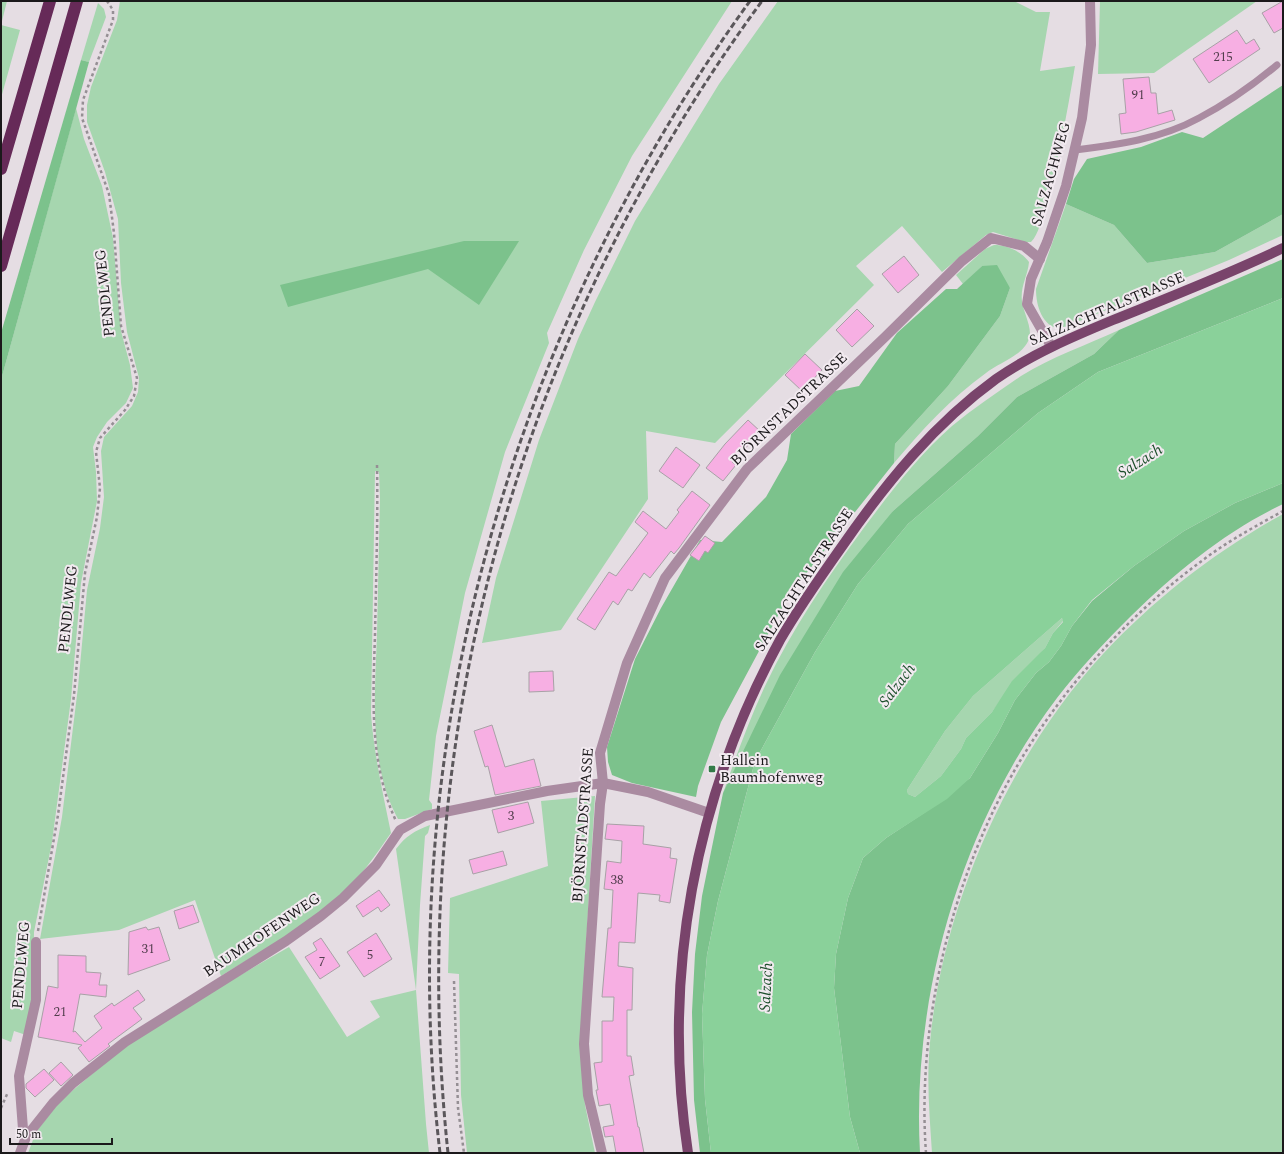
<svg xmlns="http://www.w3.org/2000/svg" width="1284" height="1154" viewBox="0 0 1284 1154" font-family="Spectral,serif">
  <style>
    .green { fill: #a6d6af }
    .forest { fill: #7cc28c }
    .water { fill: #8ad19a; fill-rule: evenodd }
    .building { fill: #f7afe3; stroke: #a8a1a6 }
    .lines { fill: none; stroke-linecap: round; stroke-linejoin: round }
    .path { stroke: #958f94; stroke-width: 2.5; stroke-dasharray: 3 3; stroke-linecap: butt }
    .lane { stroke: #aa8ba1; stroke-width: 7 }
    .street { stroke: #aa8ba1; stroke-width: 10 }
    .primary { stroke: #79446b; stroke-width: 10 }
    .highway { stroke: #662a58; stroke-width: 12 }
    .rail { stroke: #5b575b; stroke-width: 3; stroke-dasharray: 6 3; stroke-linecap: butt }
    .poi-dot { fill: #337b48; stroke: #f2eaf0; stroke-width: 1.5 }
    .labels { text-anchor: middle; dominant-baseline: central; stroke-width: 4; stroke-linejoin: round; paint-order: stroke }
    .number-label { font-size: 13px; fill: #523e4d }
    .street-label { font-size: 15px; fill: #1b191b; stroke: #f2eaf0 }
    .poi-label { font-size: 15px; fill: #1b191b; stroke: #f2eaf0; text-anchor: start }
    .water-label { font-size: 16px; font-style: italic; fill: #1c4f2b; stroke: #f2eaf0 }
  </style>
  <rect width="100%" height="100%" fill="#e5dde3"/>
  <g class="green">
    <path d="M1 1H7L1 25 20 30 1 98Z"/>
    <path d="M120 1H732L632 156 584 250 547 333 549 343 505 452 465 593 436 736 429 800 432 804V809L405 819H398C368 764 375 695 377 634 378 589 379 543 380 498L379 472 375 471 371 714C374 754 383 794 391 833 375 856 359 879 339 897 305 928 259 952 221 976L195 900 119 930 40 939 62 817 78 687 87 590 100 528 104 497 101 451 104 437 132 406 138 392 139 378 127 332 121 283 118 219 105 172 87 122V105L91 87 117 20Z"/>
    <path d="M778 1H1014L1036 12H1050L1040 71 1075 66C1067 114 1058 162 1045 208 1041 219 1039 234 1031 242H1025L993 232 986 235 942 272 902 226 856 266 874 285 715 443 646 431 648 499 561 630 482 643 496 578 539 440 578 339 595 302 635 221 719 84Z"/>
    <path d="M1100 1H1257L1154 73 1098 74Z"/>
    <path d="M98 3 104 9 106 17 89 62 81 60Z"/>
    <path d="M76 108 84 139 102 186 113 238 121 331 130 365 133 388 126 403 107 422 97 437 93 447 96 472 97 501 81 583 71 699 52 842 34 932 33 1001 26 1035 14 1031 11 1042 1 1038V380Z"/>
    <path d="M1066 204 1114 225 1147 263 1215 252 1283 214V235L1229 260 1060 329C1042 326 1036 306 1036 289Z"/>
    <path d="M994 245C1007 245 1021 251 1029 262 1028 275 1020 287 1022 301 1023 312 1033 328 1029 339 1023 356 998 363 986 373 951 398 922 430 894 463L895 444 948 386 1000 316 1010 288 982 266 963 284 956 275 985 249Z"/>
    <path d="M1119 330 1094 354 1017 397 978 436 893 511 741 759 723 793C736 757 749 720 766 684 792 629 827 578 863 529 890 493 918 456 952 426 974 408 998 392 1021 376 1051 357 1087 345 1119 330Z"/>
    <path d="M1283 514V1153H932C930 1121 927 1088 929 1056 938 914 1007 758 1103 654 1155 598 1216 551 1283 514Z"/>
    <path d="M1062 618 1063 621 1053 633 1045 648 1002 698 992 712 966 738 961 749 941 776 915 797 908 794 907 790 945 731 973 696Z"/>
    <path d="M595 796 580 1044 585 1105 595 1153H467L461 1095 459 974 448 973 450 898 548 866 541 801Z"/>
    <path d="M430 825 428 833 425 836 420 905 416 990 426 1124 429 1153H28L36 1132 59 1102 131 1041 188 1005 289 947 347 1037 380 1017 370 1001 416 990 396 849C406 836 414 831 430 825Z"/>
  </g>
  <g class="forest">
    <path d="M81 60 89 62 1 380V333Z"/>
    <path d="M1283 85V214L1215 252 1147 263 1114 225 1066 204 1074 179 1087 159 1141 147 1182 132 1203 138Z"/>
    <path d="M464 241H519L479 305 428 269 288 307 280 285Z"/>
    <path d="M1283 259V298L1098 372 1038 413 908 524 858 584 815 652 755 761 718 901 707 955 702 1014 705 1099 711 1153H700L694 1100 692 1012 695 954 702 896 723 793 780 675 843 572 893 511 978 436 1017 397 1094 354 1119 330Z"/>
    <path d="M997 265 1010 288 1000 316 948 386 895 444 894 463 789 595 721 722 698 786 696 797 632 783 612 775 608 762 607 747 635 659 661 608 700 540 722 542 766 497 787 460 791 434 835 391 859 386 897 333 946 289H957L982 266Z"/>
    <path d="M1283 483V504C1226 531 1176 572 1131 616 1105 642 1080 668 1057 698 962 823 911 996 920 1153H860L850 1117 834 988 836 954 848 898 863 858 886 838 924 813 970 778 998 733 1015 700 1036 673 1049 662 1061 646 1072 626 1092 601 1134 566 1184 531 1235 503Z"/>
  </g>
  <path class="water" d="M1283 298V483L1235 503 1184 531 1134 566 1092 600 1072 626 1061 646 1049 662 1036 673 1015 700 998 733 970 778 947 799 886 838 863 858 848 898 836 954 834 988 850 1117 860 1153H711L705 1099 702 1014 707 955 718 901 755 761 815 652 858 584 908 524 1038 413 1098 372ZM1062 618 1063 622 1053 633 1045 648 1012 681 992 712 966 738 961 749 941 776 915 797 908 794 907 790 945 731 973 696Z"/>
  <g class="building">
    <path d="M1283 1V28L1274 33 1262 13Z"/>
    <path d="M1237 30 1246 44 1254 39 1260 49 1209 83 1193 59Z"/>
    <path d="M1149 77 1151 93H1156L1158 114 1172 110 1175 120 1136 132 1121 134 1119 114 1126 113 1123 79Z"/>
    <path d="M904 256 919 275 898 293 882 274Z"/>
    <path d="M857 309 874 326 852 347 836 330Z"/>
    <path d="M805 354 822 370 802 391 785 375Z"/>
    <path d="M748 420 761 432 732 462 736 465 723 481 706 468 725 444Z"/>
    <path d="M676 447 700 465 683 488 659 471Z"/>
    <path d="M692 491 710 505 679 548 674 554 671 551 650 578 644 573 632 591 628 589 618 605 613 601 595 630 577 619 609 572 616 576 648 533 635 522 643 511 666 529 679 512 677 510Z"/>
    <path d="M705 536 715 543 708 553 705 551 699 561 690 555Z"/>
    <path d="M553 671 554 691 529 692V672Z"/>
    <path d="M492 725 505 767 534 759 541 786 495 795 488 766 485 767 474 731Z"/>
    <path d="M528 802 534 823 498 833 492 810Z"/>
    <path d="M607 824 644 826 643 844 671 848 670 858 677 859 670 903 659 901 660 895 638 893 635 943 619 942 618 966 633 968 632 1010H627V1056H631L634 1075 629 1076 638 1127H639L644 1153H616L613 1136 605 1137 603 1127 614 1125 610 1104 599 1106 596 1090H598L594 1063 602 1062V1021H613L614 997H602L608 928H611L613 890 604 889 607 861 621 863 622 841 605 839Z"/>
    <path d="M503 851 507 865 473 874 469 860Z"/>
    <path d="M379 890 390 905 381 912 378 907 363 917 356 906Z"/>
    <path d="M193 905 199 922 179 929 174 911Z"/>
    <path d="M146 927 148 930 159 927 170 960 128 975 129 932Z"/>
    <path d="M376 933 392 959 364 977 347 952Z"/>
    <path d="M321 938 340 966 320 979 305 957 317 950 313 943Z"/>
    <path d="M58 955 86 956V972L101 973 99 985H107L106 997 80 994 73 1032 75 1031 85 1042 102 1028 94 1016 112 1003 114 1006 138 990 145 1000 133 1008 142 1019 108 1044 110 1046 89 1062 78 1048 82 1045 38 1037 48 986 58 988Z"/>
    <path d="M61 1062 73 1075 61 1086 49 1073Z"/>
    <path d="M44 1069 54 1080 35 1097 26 1088V1084Z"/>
  </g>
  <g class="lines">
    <g class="path">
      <path d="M377 465C378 522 376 578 375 635 373 698 369 763 396 821"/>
      <path d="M38 931 58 815 74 695 85 573 97 517 100 488 96 452 100 438 125 410 134 396 137 378 121 326 114 233 109 194 82 118 83 100 113 20V10L107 1"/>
      <path d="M454 981 458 1108 464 1153"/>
      <path d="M1 1108 8 1092"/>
      <path d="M926 1153C917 1030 948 893 1007 784 1053 698 1125 617 1203 560 1228 541 1256 526 1283 511"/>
    </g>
    <path class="lane" d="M1075 150C1116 145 1161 139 1199 118 1226 104 1253 85 1277 65"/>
    <g class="street">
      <path d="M1051 346 1027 304 1031 279 1047 242 1066 186 1082 118 1091 45 1090 1"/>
      <path d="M26 1137 23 1129 19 1076 36 1000V942"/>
      <path d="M20 1153 26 1137 53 1103 73 1083 125 1042 286 941 321 916 343 898 376 865 400 830 425 816 547 791 603 783 648 792 709 813"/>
      <path d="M602 1153 588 1095 584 1044 600 804 603 783 600 753 627 663 665 578 747 469 885 337 962 261 991 238 1024 246 1040 259"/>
    </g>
    <path class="primary" d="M688 1153C661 977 695 796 780 640 799 607 821 576 843 545 886 483 934 424 996 379 1032 354 1072 337 1113 320 1170 297 1227 275 1283 248"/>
    <g class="highway">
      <path d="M1 169 50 1"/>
      <path d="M1 266 77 1"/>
    </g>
    <g class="rail">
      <path d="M440 1153C392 749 511 329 750 1"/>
      <path d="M448 1153C404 740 517 335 762 1"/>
    </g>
  </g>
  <rect class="poi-dot" x="708" y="765" width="8" height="8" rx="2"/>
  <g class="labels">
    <g class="number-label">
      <text x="1223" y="57">215</text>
      <text x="1138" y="95">91</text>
      <text x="511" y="816">3</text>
      <text x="617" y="880">38</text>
      <text x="148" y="949">31</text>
      <text x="370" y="955">5</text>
      <text x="322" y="962">7</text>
      <text x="60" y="1012">21</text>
    </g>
    <g class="street-label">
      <text transform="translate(1051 174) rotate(-74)">SALZACHWEG</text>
      <text transform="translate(105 293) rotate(-96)">PENDLWEG</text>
      <text transform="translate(1107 309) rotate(-23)">SALZACHTALSTRASSE</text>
      <text transform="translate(789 409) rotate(-44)">BJÖRNSTADSTRASSE</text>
      <text transform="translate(804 580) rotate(-57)">SALZACHTALSTRASSE</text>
      <text transform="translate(68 609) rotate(-84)">PENDLWEG</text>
      <text transform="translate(583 825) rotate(-86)">BJÖRNSTADSTRASSE</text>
      <text transform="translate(262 935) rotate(-34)">BAUMHOFENWEG</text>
      <text transform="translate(21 965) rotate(-85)">PENDLWEG</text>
    </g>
    <g class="poi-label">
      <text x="720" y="760">Hallein<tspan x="720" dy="17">Baumhofenweg</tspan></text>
    </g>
    <g class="water-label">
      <text transform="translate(1140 461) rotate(-32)">Salzach</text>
      <text transform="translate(897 685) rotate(-53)">Salzach</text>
      <text transform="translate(766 987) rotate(-87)">Salzach</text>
    </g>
  </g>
  <rect width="1284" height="1154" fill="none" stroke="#1b191b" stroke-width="4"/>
  <path d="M10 1138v6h102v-6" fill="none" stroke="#1b191b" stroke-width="2"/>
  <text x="16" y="1138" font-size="12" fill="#1b191b" stroke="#f2eaf0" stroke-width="3" paint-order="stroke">50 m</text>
</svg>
